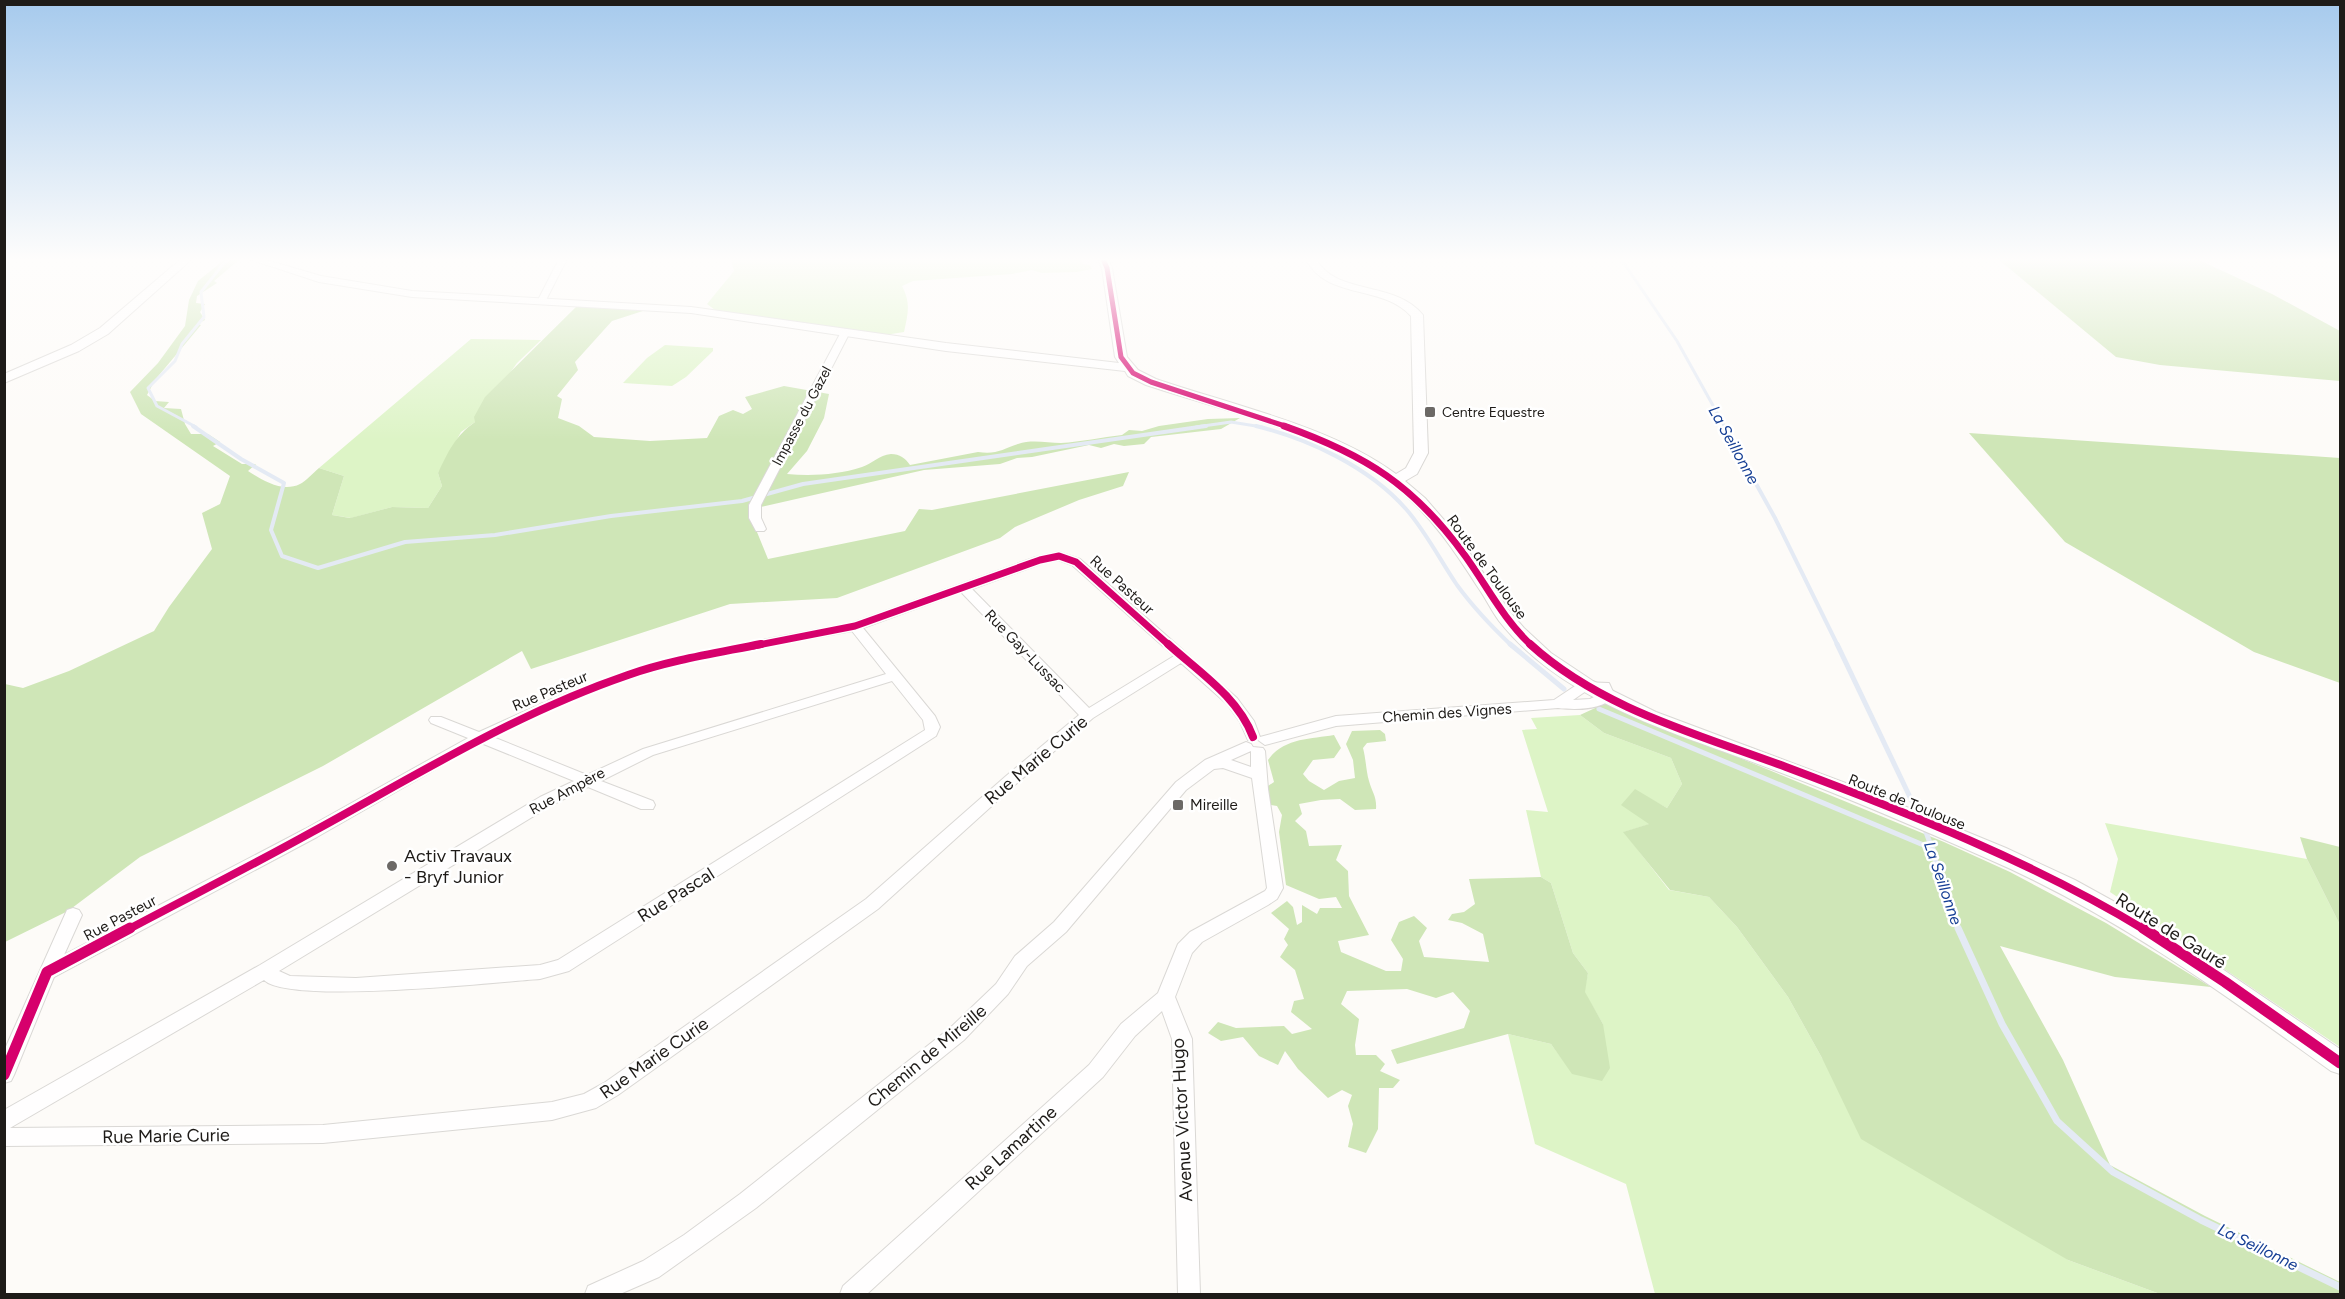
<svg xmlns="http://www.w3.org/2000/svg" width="2345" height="1299" viewBox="0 0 2345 1299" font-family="Figtree,sans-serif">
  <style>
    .green { fill: #ddf4c6 }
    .forest { fill: #cfe6b7 }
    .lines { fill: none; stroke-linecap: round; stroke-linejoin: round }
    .stream-far3 { stroke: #e4eaf4; stroke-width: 3 }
    .stream-far2 { stroke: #e4eaf4; stroke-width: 4 }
    .stream-far1 { stroke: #e4eaf4; stroke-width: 5 }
    .stream { stroke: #e4eaf4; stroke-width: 7 }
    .street-casing { stroke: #dad8d5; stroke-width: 2 }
    .secondary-casing { stroke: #dad8d5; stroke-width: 2 }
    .street { fill: #fffefe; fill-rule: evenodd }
    .secondary { fill: #fffefe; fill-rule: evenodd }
    .cycleway-far3-casing { stroke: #fff; stroke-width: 8 }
    .cycleway-far2-casing { stroke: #fff; stroke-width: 10 }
    .cycleway-far1-casing { stroke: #fff; stroke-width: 12 }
    .cycleway-casing { stroke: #fff; stroke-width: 15 }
    .cycleway-far3 { stroke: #d6006c; stroke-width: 5 }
    .cycleway-far2 { stroke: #d6006c; stroke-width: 7 }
    .cycleway-far1 { stroke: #d6006c; stroke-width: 8 }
    .cycleway { stroke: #d6006c; stroke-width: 11 }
    .poi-dot { fill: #6c6966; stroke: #fff; stroke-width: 2 }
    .labels { text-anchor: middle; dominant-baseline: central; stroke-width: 5; stroke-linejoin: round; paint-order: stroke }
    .far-poi-label { font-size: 14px; fill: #1e1b18; stroke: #fff; text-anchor: start }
    .far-street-label { font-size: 14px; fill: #1e1b18; stroke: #fff }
    .street-label { font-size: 15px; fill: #1e1b18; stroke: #fff }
    .poi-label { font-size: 15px; fill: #1e1b18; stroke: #fff; text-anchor: start }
    .water-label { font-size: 16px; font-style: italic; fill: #153e94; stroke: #fff }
    .near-street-label { font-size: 18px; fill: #1e1b18; stroke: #fff }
    .near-poi-label { font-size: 18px; fill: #1e1b18; stroke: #fff; text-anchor: start }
  </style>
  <rect width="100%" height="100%" fill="#fdfbf8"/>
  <g class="green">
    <path d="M731 259H1081L1083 264 1090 265 1092 269 1077 272 1042 273 1032 270 1012 274 913 281 902 286C911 303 908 314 904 332L885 335 715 310 707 304 734 271Z"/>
    <path d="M471 339 541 340 517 363 475 422 461 432 438 473 442 486 428 508 392 507 351 518 332 515 344 476 319 468Z"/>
    <path d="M665 345 713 348V351L686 377 672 386 623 383 647 358Z"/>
    <path d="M1580 715 1604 733 1671 758 1682 784 1667 808 1634 790 1650 824 1624 832 1669 890 1709 897 1737 927 1788 997 1822 1058 2068 1260 2160 1294H1655L1626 1184 1535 1144 1508 1034 1551 1044 1573 1074 1603 1024 1584 992 1588 973 1573 953 1551 883 1541 877 1526 810 1548 812 1522 730 1537 729 1531 718Z"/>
    <path d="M2105 823 2307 859 2340 925V1047L2110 892 2118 859Z"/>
  </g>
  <g class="forest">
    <path d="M225 259 239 260 214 281 217 283 197 296 196 303 205 304 200 312 205 320 197 324 201 325 155 380 147 395 155 401 169 402 164 408 181 409 185 424 191 434H208L220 442 213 446 242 464H256L248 471C262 480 282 493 300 484 306 481 313 473 319 468L344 476 332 515 350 518 392 507 428 508 442 486 438 473C448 452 455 436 475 422L474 417 485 397 578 305 649 309 612 321 575 362 578 370 557 396 562 399 558 418 579 426 594 437 650 441 707 438 719 416 733 410 743 414 752 409 745 397 784 386 829 394 824 418 807 451 787 474C811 476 838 475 862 467 872 464 879 455 891 454 900 454 905 458 910 465L978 452C996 455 1003 449 1018 444 1032 439 1047 443 1061 443 1081 442 1102 437 1122 435L1129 430 1142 431 1159 426 1208 419 1240 418 1221 429 1151 437 1144 444 1124 446 1114 444 1101 448 1089 445 1032 457 1017 458 1000 464 924 470 748 510 768 559 905 531 919 509 932 510 1129 472 1123 486 1079 500 1015 527 1000 538 837 598 730 604 531 669 522 651 323 766 140 857 68 911 5 942V684L23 688 69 671 154 631 169 607 212 549 202 513 220 504 230 476 141 414 130 392 158 363 185 326 189 300 198 281Z"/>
    <path d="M1998 259H2197L2272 294 2340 331V381L2160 365 2116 357Z"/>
    <path d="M1969 433 2340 458V683L2254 652 2065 542Z"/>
    <path d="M1606 703 1944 842 2010 872 2106 923 2211 987 2115 977 2000 946 2063 1060 2110 1165 2205 1216 2340 1282V1294H2160L2068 1260 1861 1139 1822 1058 1788 997 1737 927 1709 897 1670 890 1623 832 1649 824 1621 805 1635 789 1667 808 1682 784 1671 758 1604 733 1580 715Z"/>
    <path d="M1380 730 1385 734 1386 741 1367 743 1363 748C1366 759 1366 771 1369 781 1372 792 1377 797 1376 809L1355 810 1340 799 1321 800 1299 804 1302 814 1295 821 1306 831 1309 846 1342 845 1336 860 1348 871 1349 896 1369 935 1338 941 1341 952 1386 971H1401L1403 959 1391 940 1399 922 1414 916 1427 928 1419 941 1424 957 1489 962 1483 934 1462 923 1448 920 1452 914 1464 912 1475 904 1469 879 1541 877 1551 883 1573 953 1588 973 1585 992 1603 1024 1610 1068 1602 1081 1572 1074 1551 1044 1508 1034 1397 1064 1391 1050 1464 1028 1470 1011 1453 992 1436 998 1407 989 1347 991 1341 1004 1359 1019 1355 1045 1356 1055H1376L1385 1064 1380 1071 1400 1080 1393 1088H1379L1378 1129 1366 1153 1348 1147 1353 1124 1348 1106 1352 1095 1342 1090 1328 1098 1298 1069 1285 1051 1278 1065 1259 1056 1243 1037 1221 1041 1208 1033 1218 1022 1236 1028 1284 1026 1292 1034 1312 1029 1291 1012 1294 1001 1304 999 1295 970 1280 957 1288 945 1284 939 1289 929 1271 913 1287 901 1293 907 1297 925 1302 922V905L1317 914 1320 908H1342L1336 897 1319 899 1286 885 1279 832 1282 815 1277 806 1271 805 1265 788 1274 782 1268 760C1283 738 1311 739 1334 735L1341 748 1334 758 1313 760 1303 774 1309 781 1324 790 1339 781 1355 778 1353 760 1346 744 1352 731Z"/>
    <path d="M2300 837 2340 847V925L2307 859Z"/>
  </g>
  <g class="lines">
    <g class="stream-far3">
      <path d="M1621 259 1677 341 1725 427"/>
      <path d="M196 427 157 406 148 388 175 361 182 344 204 317 201 292 224 263 230 259"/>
      <path d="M1196 427 1231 422 1262 427"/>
    </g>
    <g class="stream-far2">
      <path d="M193 426 241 459 284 483 271 530 282 556 318 568 405 542 495 535 611 516 742 501 803 484 1206 426"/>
      <path d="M1256 426C1309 439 1369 467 1406 509 1426 532 1440 560 1457 585 1473 607 1492 627 1512 646"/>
      <path d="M1724 426 1775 518 1838 646"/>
    </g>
    <g class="stream-far1">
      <path d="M1510 644 1564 689"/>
      <path d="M1837 644 1919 816"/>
      <path d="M1599 709 1933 849"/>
      <path d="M1924 827C1938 861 1944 897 1959 930"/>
    </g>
    <path class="stream" d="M1958 928 2002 1024 2057 1121 2113 1172 2201 1220 2340 1287"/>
    <defs>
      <g id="street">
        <path d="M559 259H567L545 302 538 304 537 302Z"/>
        <path d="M841 332 849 334 761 505V518L766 529 764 531H756L749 518V505Z"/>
        <path d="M1059 552 1080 559 1237 698 1254 721 1260 737 1336 716 1554 700 1581 682 1609 683 1615 696C1603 710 1576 710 1558 708L1336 726 1265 745 1258 740H1248L1240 722 1227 704 1181 663 1093 718 1016 784 878 909 618 1095 596 1108 552 1120 323 1143 4 1146V1110L260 965 540 797 574 781 481 743 317 837 54 977 14 1075 11 1081 4 1083V1051L67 910 73 908 79 910 82 915 64 955 305 829 468 738 431 723 429 720 431 717H441L479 732 556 697 625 671 689 654 852 623 1036 557ZM1058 560 1072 565 1174 656 1089 708 972 589 1043 563ZM961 592 1079 715 1006 776 866 899 604 1083 584 1094 552 1102 323 1125 10 1128 264 980C289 1005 496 982 540 979L569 971 936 736 940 727 935 716 863 628ZM852 631 886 674 643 749 587 775 493 737C540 715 587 692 636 677 706 655 780 644 852 631ZM892 681 923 720 925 730 558 960 540 965 356 978 290 976 279 971 552 805 588 787 641 809H653L655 805 653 801 601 781 653 755ZM1589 689 1599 690 1600 694 1590 699 1573 700Z"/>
        <path d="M1246 742 1251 744 1253 747 1263 748 1265 751 1268 789 1283 888 1277 899 1268 905 1202 942 1192 953 1175 997 1192 1039 1200 1294H1178L1172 1039 1162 1011 1135 1036 1103 1077 867 1294H840L843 1286 1089 1065 1121 1024 1158 993 1178 944 1190 932 1265 891 1267 888 1252 778 1223 768 1214 769 1186 790 1066 932 1027 966 1008 994 964 1040 756 1208 659 1277 620 1294H585L588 1286 643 1261 684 1235 740 1194 950 1028 996 984 1015 956 1054 922 1176 782 1205 760ZM1251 751V767L1231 760Z"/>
      </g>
      <g id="secondary">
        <path d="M181 259H192L108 334 79 351 4 383V374L71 345 100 328Z"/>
        <path d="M249 259H263L321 276 412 291 691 307 946 343 1119 363 1115 357 1102 268 1098 259H1108L1112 268 1127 357 1138 370 1156 379C1232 405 1331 426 1396 474L1406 468 1414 453 1411 316C1382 284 1326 300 1306 259H1316C1336 296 1395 280 1423 315L1428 453 1417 474 1405 481 1425 498 1458 536 1511 613 1524 628 1551 653 1593 681 1656 712 1875 794 2006 848 2075 880 2142 917 2187 945 2340 1049V1074L2331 1071C2220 991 2111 912 1986 858 1918 828 1849 798 1779 772 1712 746 1641 726 1579 689 1549 671 1521 649 1499 621 1491 610 1485 597 1477 586 1456 553 1433 519 1403 493 1334 434 1230 413 1146 385L1128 376 1125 371 946 351 691 313 412 297 319 282Z"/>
      </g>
    </defs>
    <use href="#street" class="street-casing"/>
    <use href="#secondary" class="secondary-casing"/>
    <use href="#street" class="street"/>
    <use href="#secondary" class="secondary"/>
    <defs>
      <path id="cycleway-far3" d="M1103 259 1107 268 1121 357 1133 373 1151 382 1288 427"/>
      <g id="cycleway-far2">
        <path d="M1284 426C1366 455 1415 486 1466 557 1488 588 1504 620 1532 646"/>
        <path d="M753 646 855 626 1040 560 1059 556 1076 562 1170 646"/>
      </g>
      <g id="cycleway-far1">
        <path d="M1168 644C1199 672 1238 697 1253 737"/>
        <path d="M1530 644C1601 709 1698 734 1786 767 1906 812 2035 863 2145 930"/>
        <path d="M127 930C189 897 251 866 312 832 417 775 514 714 628 675 671 660 717 653 761 644"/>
      </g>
      <g id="cycleway">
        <path d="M2143 928 2225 982 2340 1063"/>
        <path d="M4 1075 47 972 130 928"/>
      </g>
    </defs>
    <use href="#cycleway-far3" class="cycleway-far3-casing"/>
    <use href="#cycleway-far2" class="cycleway-far2-casing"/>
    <use href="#cycleway-far1" class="cycleway-far1-casing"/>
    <use href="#cycleway" class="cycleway-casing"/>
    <use href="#cycleway-far3" class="cycleway-far3"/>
    <use href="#cycleway-far2" class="cycleway-far2"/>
    <use href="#cycleway-far1" class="cycleway-far1"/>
    <use href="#cycleway" class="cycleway"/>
  </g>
  <linearGradient id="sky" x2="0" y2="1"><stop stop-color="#a6caed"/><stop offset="0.59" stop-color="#fefdfc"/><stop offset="1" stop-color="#fefdfc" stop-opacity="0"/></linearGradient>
  <rect width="2345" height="440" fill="url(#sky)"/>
  <g class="poi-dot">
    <rect x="1424" y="406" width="12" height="12" rx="3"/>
    <rect x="1172" y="799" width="12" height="12" rx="3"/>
    <circle cx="392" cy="866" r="6"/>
  </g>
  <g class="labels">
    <g class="far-poi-label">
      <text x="1442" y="412">Centre Equestre</text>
    </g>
    <g class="far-street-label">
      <text transform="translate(802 416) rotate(-62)">Impasse du Gazel</text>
    </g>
    <g class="street-label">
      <text transform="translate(1487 567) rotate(54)">Route de Toulouse</text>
      <text transform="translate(1122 585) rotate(42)">Rue Pasteur</text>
      <text transform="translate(1025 651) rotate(46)">Rue Gay-Lussac</text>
      <text transform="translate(550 691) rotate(-23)">Rue Pasteur</text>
      <text transform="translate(1447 713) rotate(-4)">Chemin des Vignes</text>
      <text transform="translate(567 791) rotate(-28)">Rue Ampère</text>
      <text transform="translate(1907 802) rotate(22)">Route de Toulouse</text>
      <text transform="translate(120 918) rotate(-28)">Rue Pasteur</text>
    </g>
    <g class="poi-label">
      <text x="1190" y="805">Mireille</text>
    </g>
    <g class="water-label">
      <text transform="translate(1734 445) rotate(61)">La Seillonne</text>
      <text transform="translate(1943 883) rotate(71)">La Seillonne</text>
      <text transform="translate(2258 1247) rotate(26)">La Seillonne</text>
    </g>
    <g class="near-street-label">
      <text transform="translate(1036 760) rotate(-40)">Rue Marie Curie</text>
      <text transform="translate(676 895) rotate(-32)">Rue Pascal</text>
      <text transform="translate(2171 931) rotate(32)">Route de Gauré</text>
      <text transform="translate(927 1056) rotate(-40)">Chemin de Mireille</text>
      <text transform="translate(654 1058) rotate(-35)">Rue Marie Curie</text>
      <text transform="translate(1182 1120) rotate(-93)">Avenue Victor Hugo</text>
      <text transform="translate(166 1136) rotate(-1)">Rue Marie Curie</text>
      <text transform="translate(1011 1148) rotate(-42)">Rue Lamartine</text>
    </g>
    <g class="near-poi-label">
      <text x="404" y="856">Activ Travaux<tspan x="404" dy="21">- Bryf Junior</tspan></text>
    </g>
  </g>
  <rect width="2345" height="1299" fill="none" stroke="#1e1b18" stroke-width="12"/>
</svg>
